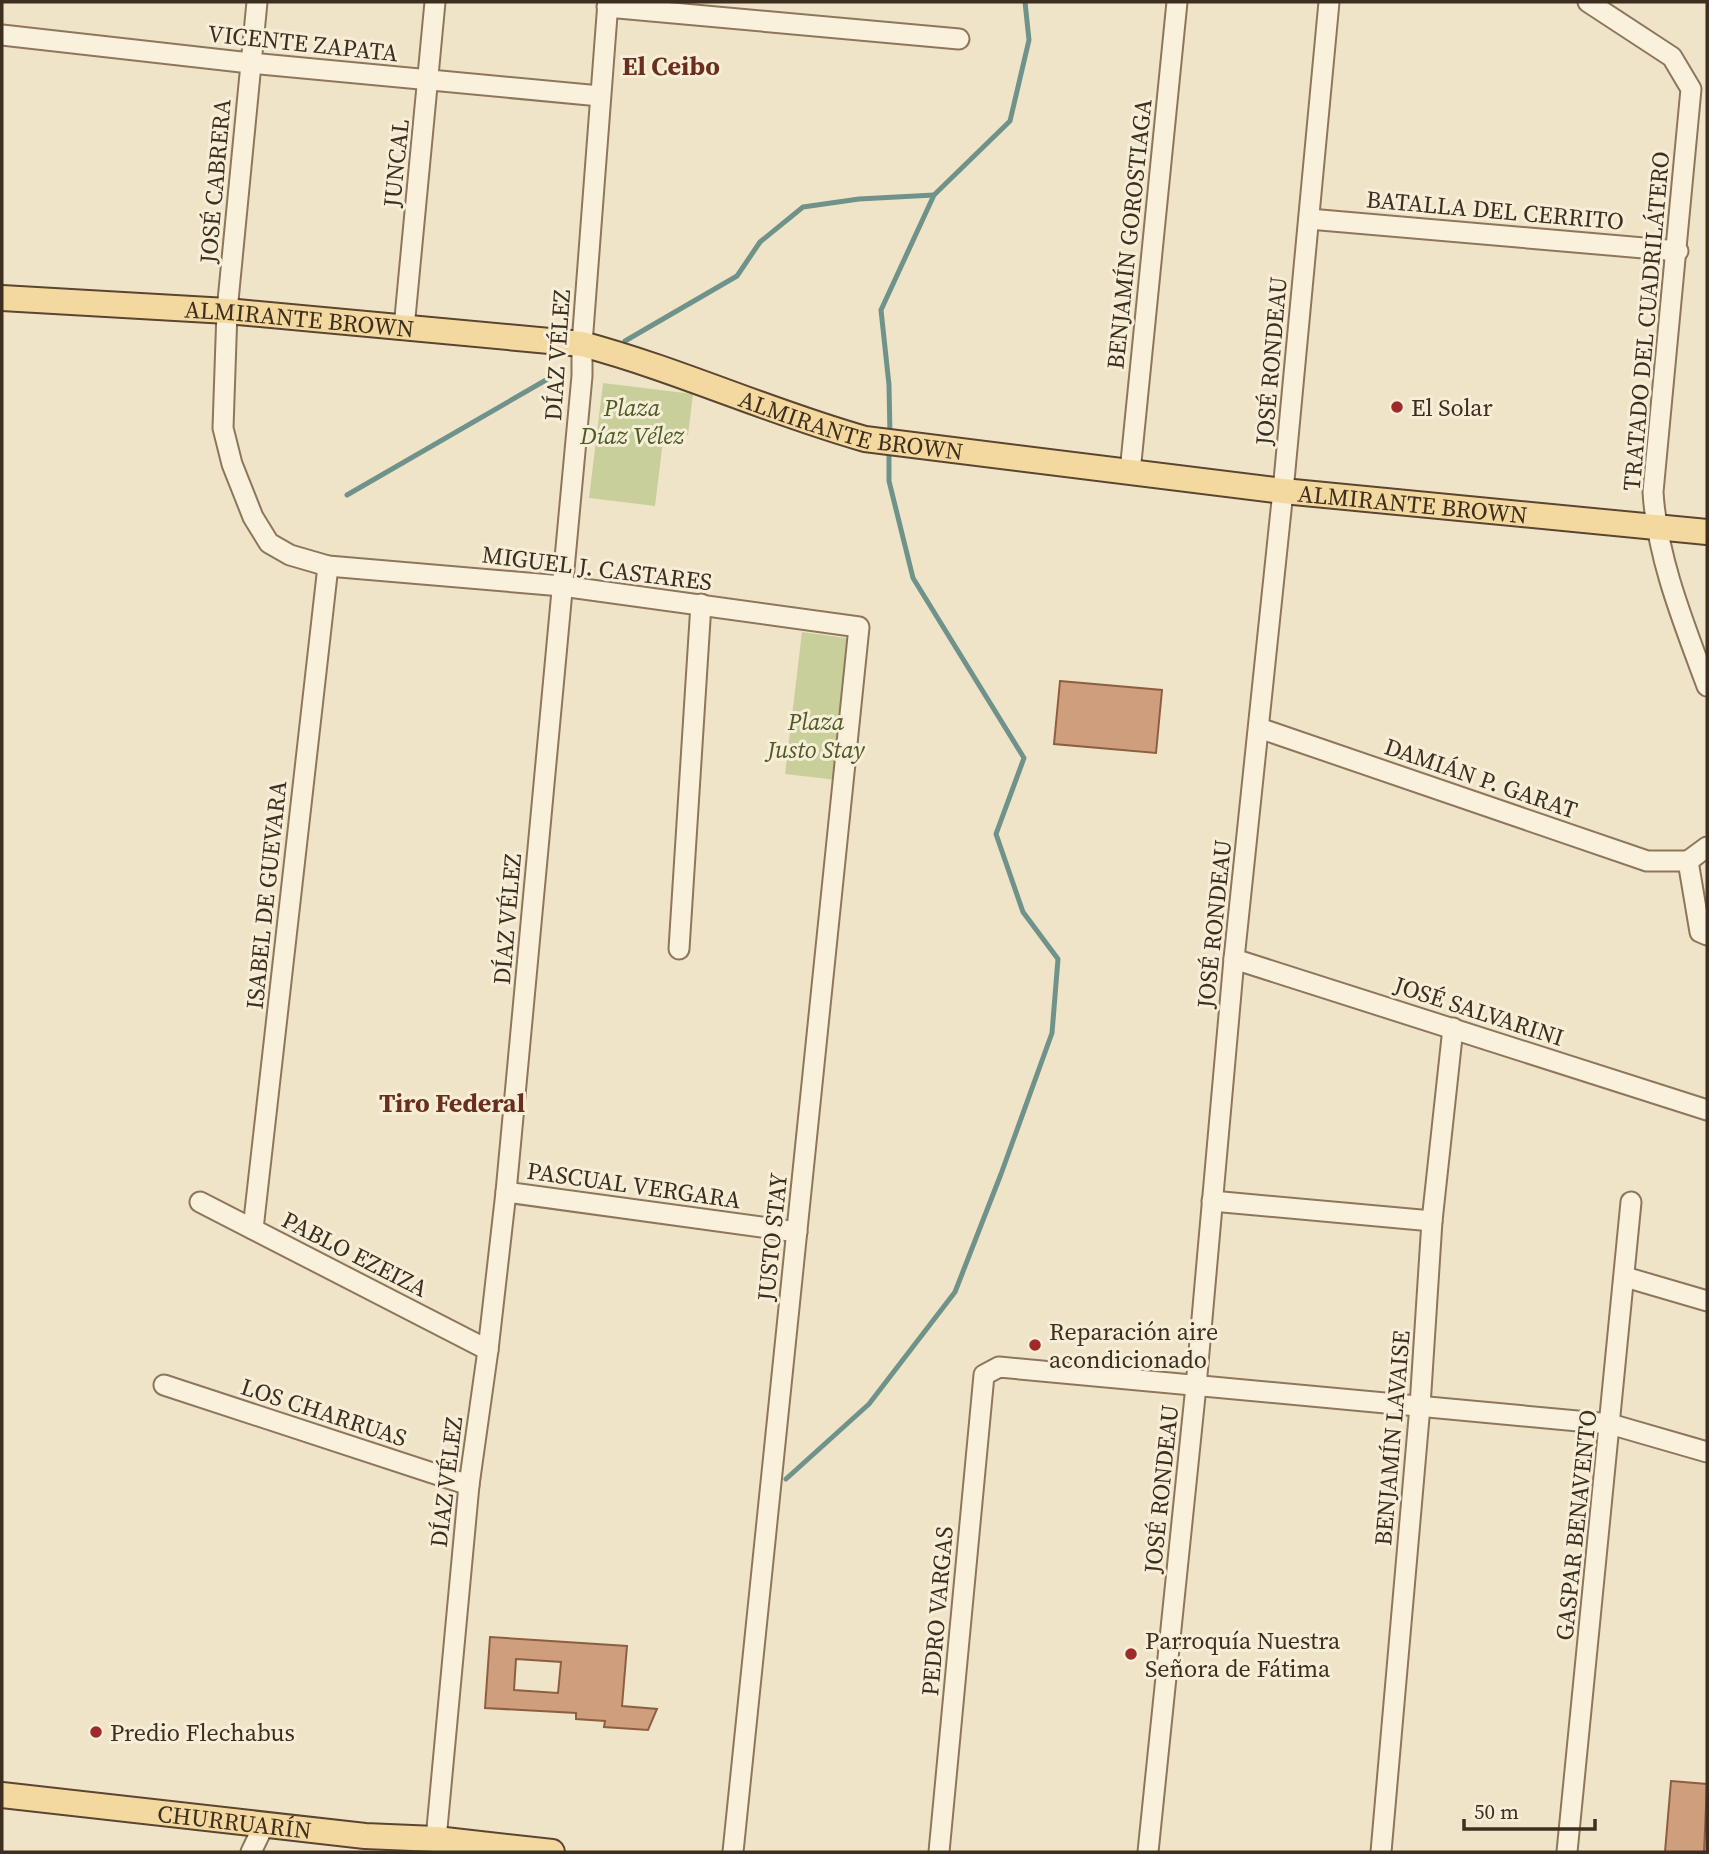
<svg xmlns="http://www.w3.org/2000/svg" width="1709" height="1854" viewBox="0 0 1709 1854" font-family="'Source Serif 4',serif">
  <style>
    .green { fill: #c9cf9b }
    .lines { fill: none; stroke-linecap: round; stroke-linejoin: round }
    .stream { stroke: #6f938a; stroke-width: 5 }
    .building { fill: #cf9f7d; stroke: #8d5f41; stroke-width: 2; fill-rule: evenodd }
    .minor-casing { stroke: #8d765c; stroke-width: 23 }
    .major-casing { stroke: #5b4430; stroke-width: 28 }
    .minor { stroke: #faf1dc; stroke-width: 19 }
    .major { stroke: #f3d9a0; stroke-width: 24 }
    .poi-dot { fill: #9e2a2b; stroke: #f7eed8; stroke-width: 2.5 }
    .labels { text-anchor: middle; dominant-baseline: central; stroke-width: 6; stroke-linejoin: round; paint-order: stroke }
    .street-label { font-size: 24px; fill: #3d2e20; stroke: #f7eed8 }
    .park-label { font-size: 24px; font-style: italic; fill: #4d5a26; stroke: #f7eed8 }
    .poi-label { font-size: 24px; fill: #3d2e20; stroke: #f7eed8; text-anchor: start }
    .neighbourhood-label { font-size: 26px; font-weight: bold; fill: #6b2e1e; stroke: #f7eed8 }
  </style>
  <rect width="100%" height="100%" fill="#f0e4c8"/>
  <g class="green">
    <path d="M603 383 693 394 688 435 664 433 655 506 589 498Z"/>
    <path d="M802 632 854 639 837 780 785 774Z"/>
  </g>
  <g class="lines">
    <g class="stream">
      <path d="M625 341 737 276 760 242 803 207 859 199 934 195"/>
      <path d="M890 436 889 385 881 310 934 195 1010 121 1029 40 1025 2"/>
      <path d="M347 495 546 380"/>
      <path d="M786 1479 869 1404 955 1292 1001 1174 1052 1033 1058 959 1023 912 996 834 1024 758 913 578 889 481V450"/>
    </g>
  </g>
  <g class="building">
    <path d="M1060 681 1162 690 1156 753 1054 744Z"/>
    <path d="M490 1637 627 1646 622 1706 657 1709 648 1730 604 1727 605 1721 576 1719V1713L485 1708ZM516 1659 561 1662 558 1693 514 1690Z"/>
    <path d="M1671 1781 1707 1784 1704 1852H1665Z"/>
  </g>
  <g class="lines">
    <defs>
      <g id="minor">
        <path d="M257 2 227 311 223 428 232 464 253 517 269 543 290 555 328 566 562 586 859 627 733 1852"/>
        <path d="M1588 2 1672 57 1691 89 1653 492C1657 558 1684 624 1707 686"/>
        <path d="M607 7 959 39"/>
        <path d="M2 35 250 63 600 96"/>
        <path d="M1309 219 1678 251"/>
        <path d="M404 328 435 2"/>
        <path d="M1130 472 1177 2"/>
        <path d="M1259 728 1647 861H1688"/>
        <path d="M1688 861 1700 932 1707 935"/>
        <path d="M1688 861 1707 847"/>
        <path d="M679 949 701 604"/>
        <path d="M1234 959 1707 1110"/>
        <path d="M506 1192 797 1232"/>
        <path d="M1212 1201 1432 1221"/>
        <path d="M200 1202 488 1350"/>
        <path d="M253 1229 328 566"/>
        <path d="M1625 1277 1707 1301"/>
        <path d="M164 1385 469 1485"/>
        <path d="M436 1839 469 1485 488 1350 506 1192 582 376V344L608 2"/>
        <path d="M251 1852 264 1825"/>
        <path d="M939 1852 984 1375 999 1367 1610 1424 1707 1452"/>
        <path d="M1148 1852 1196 1386 1234 959 1283 491 1329 2"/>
        <path d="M1381 1852 1420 1406 1432 1221 1453 1028"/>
        <path d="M1567 1852 1631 1202"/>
      </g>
      <g id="major">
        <path id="s1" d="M2 298 227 311 582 344C679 370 769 412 865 439L1283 491 1707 532"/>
        <path id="s2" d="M2 1795 365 1836 436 1839 552 1852"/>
      </g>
    </defs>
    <use href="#minor" class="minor-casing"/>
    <use href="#major" class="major-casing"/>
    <use href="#minor" class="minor"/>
    <use href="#major" class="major"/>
  </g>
  <g class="poi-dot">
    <circle cx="1397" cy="407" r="7"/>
    <circle cx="1035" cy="1345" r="7"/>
    <circle cx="1131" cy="1654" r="7"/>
    <circle cx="96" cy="1732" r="7"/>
  </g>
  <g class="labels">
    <g class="street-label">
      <text transform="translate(303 43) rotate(6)">VICENTE ZAPATA</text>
      <text transform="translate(396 163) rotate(-84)">JUNCAL</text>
      <text transform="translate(215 181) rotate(-85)">JOSÉ CABRERA</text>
      <text transform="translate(1495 210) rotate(5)">BATALLA DEL CERRITO</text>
      <text transform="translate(1129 234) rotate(-84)">BENJAMÍN GOROSTIAGA</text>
      <text stroke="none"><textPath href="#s1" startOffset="298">ALMIRANTE BROWN</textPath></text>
      <text transform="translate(1646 321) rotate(-85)">TRATADO DEL CUADRILÁTERO</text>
      <text transform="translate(557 355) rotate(-86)">DÍAZ VÉLEZ</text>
      <text transform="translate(1271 361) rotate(-85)">JOSÉ RONDEAU</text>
      <text stroke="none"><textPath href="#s1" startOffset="864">ALMIRANTE BROWN</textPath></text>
      <text stroke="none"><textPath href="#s1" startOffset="1432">ALMIRANTE BROWN</textPath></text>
      <text transform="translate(597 568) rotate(7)">MIGUEL J. CASTARES</text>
      <text transform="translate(1481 778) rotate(19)">DAMIÁN P. GARAT</text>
      <text transform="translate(266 895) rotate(-84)">ISABEL DE GUEVARA</text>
      <text transform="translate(507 919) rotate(-85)">DÍAZ VÉLEZ</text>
      <text transform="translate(1214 924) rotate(-84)">JOSÉ RONDEAU</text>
      <text transform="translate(1479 1011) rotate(18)">JOSÉ SALVARINI</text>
      <text transform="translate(634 1185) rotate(8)">PASCUAL VERGARA</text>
      <text transform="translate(772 1237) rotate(-84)">JUSTO STAY</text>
      <text transform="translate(355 1254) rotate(27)">PABLO EZEIZA</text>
      <text transform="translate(324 1412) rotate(18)">LOS CHARRUAS</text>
      <text transform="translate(1392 1438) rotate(-85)">BENJAMÍN LAVAISE</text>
      <text transform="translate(446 1482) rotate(-83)">DÍAZ VÉLEZ</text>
      <text transform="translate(1161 1489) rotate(-84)">JOSÉ RONDEAU</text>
      <text transform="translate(1576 1525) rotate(-84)">GASPAR BENAVENTO</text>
      <text transform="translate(937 1611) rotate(-85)">PEDRO VARGAS</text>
      <text stroke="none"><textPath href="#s2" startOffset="234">CHURRUARÍN</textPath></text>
    </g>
    <g class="park-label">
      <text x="632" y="407">Plaza<tspan x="632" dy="28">Díaz Vélez</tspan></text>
      <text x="816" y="721">Plaza<tspan x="816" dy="28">Justo Stay</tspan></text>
    </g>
    <g class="poi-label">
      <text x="1411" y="407">El Solar</text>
      <text x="1049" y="1331">Reparación aire<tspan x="1049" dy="28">acondicionado</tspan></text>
      <text x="1145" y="1640">Parroquía Nuestra<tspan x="1145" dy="28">Señora de Fátima</tspan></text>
      <text x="110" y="1732">Predio Flechabus</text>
    </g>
    <g class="neighbourhood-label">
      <text x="671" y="66">El Ceibo</text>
      <text x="452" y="1103">Tiro Federal</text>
    </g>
  </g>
  <rect width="1709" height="1854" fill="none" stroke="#3d2e20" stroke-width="7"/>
  <path d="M1464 1819v10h131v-10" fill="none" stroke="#3d2e20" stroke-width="3.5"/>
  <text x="1474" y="1819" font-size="21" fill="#3d2e20" stroke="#f7eed8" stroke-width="5" paint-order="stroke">50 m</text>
</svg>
